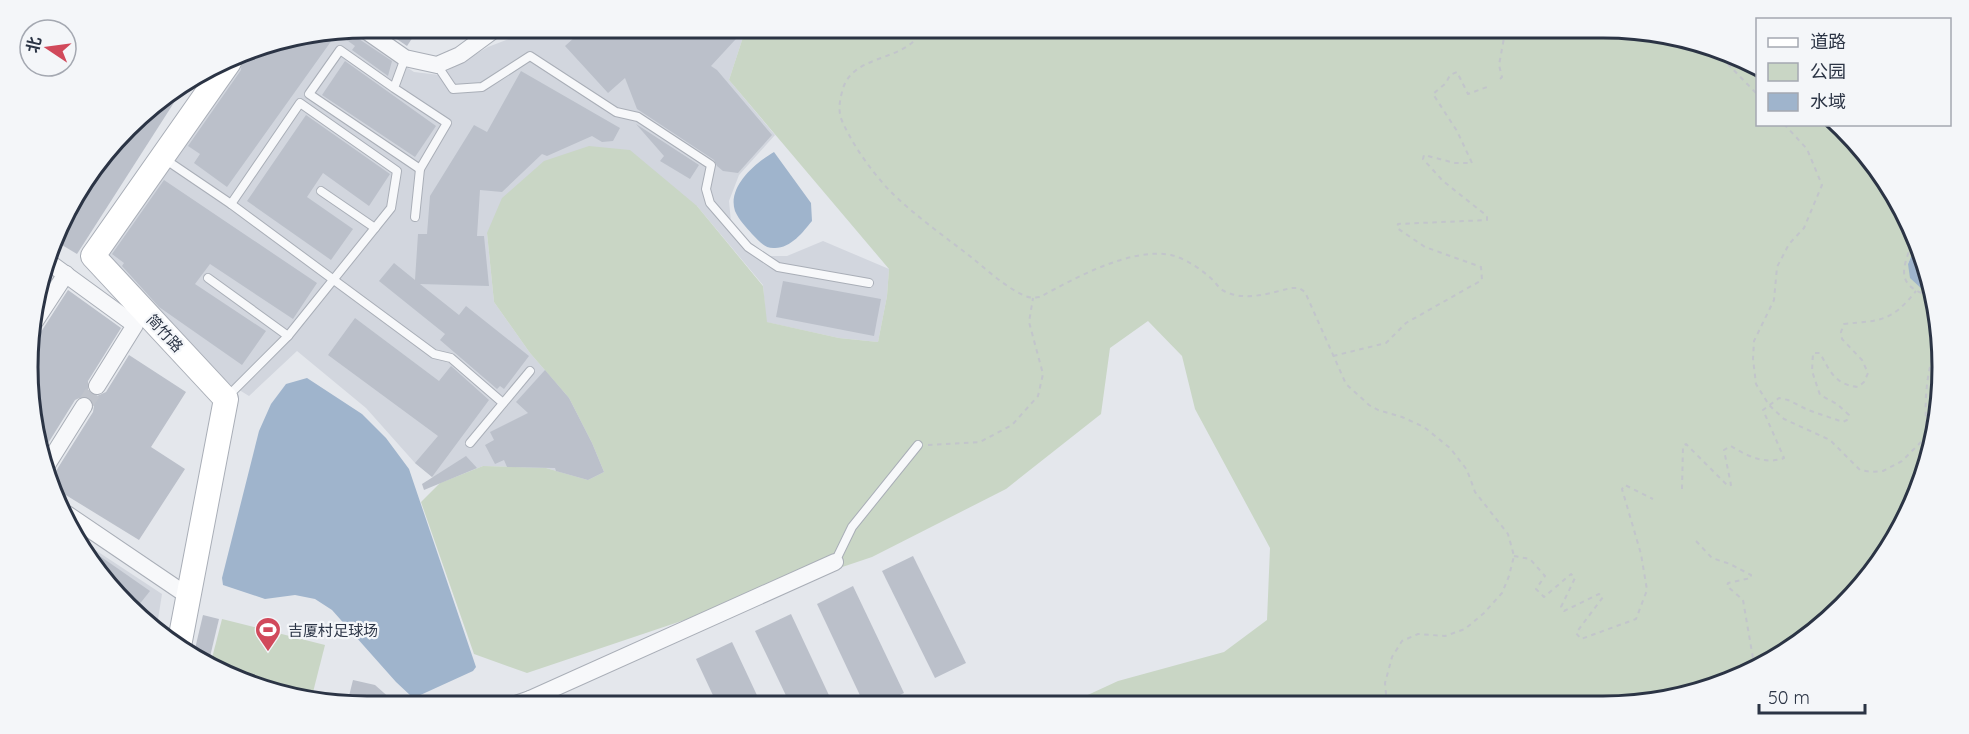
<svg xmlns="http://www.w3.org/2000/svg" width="1969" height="734" viewBox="0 0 1969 734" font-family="Quicksand,'Noto Sans SC',sans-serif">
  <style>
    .built { fill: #d2d6de }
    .green { fill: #c9d6c5 }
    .water { fill: #9fb4cc }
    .building { fill: #bbc0ca }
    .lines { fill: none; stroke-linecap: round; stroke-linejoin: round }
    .street-tunnel { stroke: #bfc3cb; stroke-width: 16; stroke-dasharray: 16 8; stroke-linecap: butt }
    .lane-casing { stroke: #a9aeb7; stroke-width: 10 }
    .street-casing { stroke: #a9aeb7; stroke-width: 18 }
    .secondary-casing { stroke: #a9aeb7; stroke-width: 26 }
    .path { stroke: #c2c5cb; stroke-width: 2; stroke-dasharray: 4.5 4.5; stroke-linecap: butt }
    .lane { stroke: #f7f8fa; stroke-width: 8 }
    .street { stroke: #f7f8fa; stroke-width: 16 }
    .secondary { stroke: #fff; stroke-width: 24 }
    .labels { text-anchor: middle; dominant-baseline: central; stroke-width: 4.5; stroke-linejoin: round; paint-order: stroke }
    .street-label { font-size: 15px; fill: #2b3445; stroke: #f4f6f9 }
    .poi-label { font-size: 15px; fill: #2b3445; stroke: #f4f6f9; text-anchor: start }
    .rim { fill: none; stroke: #2b3445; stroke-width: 3 }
  </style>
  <rect width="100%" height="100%" fill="#e4e7ec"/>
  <g class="built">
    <path d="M540 27H551L563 37 575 27H753L745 31 729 80 775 135 739 175 729 201 731 222 750 244 768 256H787L823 241 889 269 887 296 878 342 839 338 766 322 763 285 697 206 487 233 494 302 530 353 569 398 592 443 604 472 588 480 546 468 483 466 440 483 415 463 366 408 297 351 249 396 223 380 103 254 243 58 257 45 351 30 414 72 440 75 488 47Z"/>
    <path d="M77 538 162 594 156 632 84 556Z"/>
  </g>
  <g class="green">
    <path d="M753 27H1602L1690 39 1757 72 1758 124 1833 125 1897 197 1914 250 1908 264 1922 290 1928 289 1939 323 1930 455 1885 556 1826 622 1752 672 1647 704 1066 705 1118 681 1224 652 1267 620 1270 548 1195 409 1182 356 1148 321 1110 348 1101 414 1006 489 872 557 527 673 474 654 421 502 440 483 483 466 546 468 588 480 604 472 592 443 569 398 530 353 494 302 487 233 502 198 544 161 589 146 630 150 697 206 763 286 767 322 839 338 878 342 887 296 889 269 729 80 745 31Z"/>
    <path d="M222 619 325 645 311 700 279 695 211 662Z"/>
  </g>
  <g class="water">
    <path d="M774 152 811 203 812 221C803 232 791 248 775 248 765 249 759 241 752 234 746 227 739 220 735 211 727 187 755 163 774 152Z"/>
    <path d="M1914 250 1928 289 1923 290 1910 278 1908 264Z"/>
    <path d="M307 378 362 414 386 438 409 469 476 667 473 671 416 697 411 696 396 682 332 610 315 599 295 595 265 599 223 585 222 578 259 431 271 404 286 384Z"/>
  </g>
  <g class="building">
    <path d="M379 27H411L417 31 407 46Z"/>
    <path d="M586 27H747L711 66 717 70 772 135 738 173 723 171 717 166 714 160 637 109 625 78 608 93 565 46Z"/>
    <path d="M352 30 356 37 392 61 388 76 352 50 355 46 337 33 227 187 194 163 200 154 188 146 241 70 242 59 248 50 257 45Z"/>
    <path d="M345 61 436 126 415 157 322 95Z"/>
    <path d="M521 71 620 128 613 141 602 142 592 136 547 156 542 154 502 192 480 190 477 236H484L489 286 420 284 459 315 466 306 529 356 504 389 500 386 497 389 440 340 445 334 379 281 394 263 415 280 418 234H427L430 196 474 125 487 132Z"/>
    <path d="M184 87 77 254 57 242 134 123 143 111Z"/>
    <path d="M306 115 390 174 369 206 323 173 307 197 353 229 331 260 247 201Z"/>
    <path d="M636 124 699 165 690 179 660 161 664 156Z"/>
    <path d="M164 180 317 283 293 319 210 264 195 284 266 331 242 365 159 307 122 266 124 263 112 254Z"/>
    <path d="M783 281 881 299 874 336 776 317Z"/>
    <path d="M68 290 121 328 88 381V390L91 395 97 396 106 392 129 355 186 392 151 447 185 469 139 540 56 489 51 475 56 471 93 412 94 406 90 397 84 396 75 400 42 453 34 434 31 339 39 335Z"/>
    <path d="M355 318 439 381 451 366 489 400 432 477 415 463 438 436 328 355Z"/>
    <path d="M545 370 569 398 592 443 604 472 588 480 556 471 555 468 507 467 504 460 495 464 485 445 494 440 490 432 528 413 516 402Z"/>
    <path d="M466 456 477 468 424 490 422 484Z"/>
    <path d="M94 552 150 591 138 606 119 593 88 560Z"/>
    <path d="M913 556 966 663 935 678 882 571Z"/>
    <path d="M853 586 904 693 877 706H865L817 604Z"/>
    <path d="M791 614 834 706H791L755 631Z"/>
    <path d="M203 615 219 619 209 661 194 653Z"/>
    <path d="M732 642 762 706H718L696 659Z"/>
    <path d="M353 680 375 685 392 700 387 707 347 704Z"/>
  </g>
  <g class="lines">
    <path class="street-tunnel" d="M84 406 97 386"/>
    <defs>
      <g id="lane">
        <path d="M437 65 453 89 482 87 530 56 616 112 638 117 711 165 706 189 710 203 748 247 778 267 869 283"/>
        <path d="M394 88 447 123 420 169 309 94 340 50 394 88 405 58"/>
        <path d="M172 164 231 204 434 354 451 358 503 403"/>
        <path d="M321 191 375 228"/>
        <path d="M415 217 420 169"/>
        <path d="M208 278 288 336"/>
        <path d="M226 398 288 336 391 208 397 171 300 103 231 204"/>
        <path d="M470 443 530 371"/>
        <path d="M835 562 852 527 918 445"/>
      </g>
      <g id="street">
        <path d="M362 28 405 58 437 65 460 55 498 27"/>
        <path d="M50 263 135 325 97 386"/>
        <path d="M30 329 66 274"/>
        <path d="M47 465 84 406"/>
        <path d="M67 514 188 596"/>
        <path d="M530 699 835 562"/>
        <path d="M507 707 530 699 534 707"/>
      </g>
      <path id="secondary" d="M179 646 226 399 93 256 229 62"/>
    </defs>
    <use href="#lane" class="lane-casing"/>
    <use href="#street" class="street-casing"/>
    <use href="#secondary" class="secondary-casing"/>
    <g class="path">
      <path d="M923 27C910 64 851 51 842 92 839 103 838 113 843 123 854 147 872 172 890 191 914 215 944 236 971 257 987 270 1004 286 1023 295 1029 298 1034 298 1040 297 1075 278 1131 247 1171 255 1187 259 1202 270 1214 281 1217 285 1220 289 1224 291 1245 302 1270 293 1291 288H1299L1305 292 1346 384 1369 405 1378 410 1402 417 1424 427 1450 448 1467 470 1475 492 1508 534 1514 556 1509 576 1502 593 1484 613 1465 629 1445 636 1418 634 1402 641 1392 657 1385 683 1387 705"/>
      <path d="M1715 51 1758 95"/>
      <path d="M1500 79 1502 77 1499 65 1506 27"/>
      <path d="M1784 124 1807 149 1822 185 1804 228 1789 244 1777 267 1774 300 1754 341 1753 359 1756 384 1769 405 1784 419 1830 440 1860 470 1871 472 1883 471 1902 461 1932 431"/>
      <path d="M1912 244C1901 271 1897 286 1930 296"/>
      <path d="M1333 356 1386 343 1406 323 1482 280 1481 267 1425 247 1397 228 1398 224 1487 220V216L1443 181 1423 159 1424 155 1455 163H1472L1457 131 1433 94 1446 83 1450 75 1457 72 1468 94 1487 87"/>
      <path d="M1928 434C1923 410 1926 366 1938 344"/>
      <path d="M928 445 980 442 1012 425 1038 396 1043 374 1029 322 1033 298"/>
      <path d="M1682 489 1683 446 1686 444 1728 486 1731 485 1724 450 1731 446C1747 456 1765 465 1784 458L1763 410 1779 398 1788 400 1808 410 1843 422 1847 420 1849 415 1837 404 1820 395 1812 371 1813 353H1820C1830 372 1836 385 1858 387L1864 382 1868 373 1862 360 1842 339 1841 332 1844 324C1882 320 1891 322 1916 291"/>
      <path d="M1696 541 1712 558 1730 564 1751 575V578L1728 583 1727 586 1743 600 1754 664 1748 673"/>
      <path d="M1514 556 1530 559 1545 576 1536 589 1544 597 1571 574 1575 578 1561 607 1564 611 1599 594 1603 597 1576 633 1581 639 1636 619 1647 590 1641 554 1622 489 1625 485 1653 499"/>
    </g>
    <use href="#lane" class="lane"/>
    <use href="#street" class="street"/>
    <use href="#secondary" class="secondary"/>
  </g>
  <defs>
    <symbol id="stadium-pin" viewBox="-11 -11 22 30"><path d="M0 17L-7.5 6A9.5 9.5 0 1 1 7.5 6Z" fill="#d1495b" stroke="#f4f6f9"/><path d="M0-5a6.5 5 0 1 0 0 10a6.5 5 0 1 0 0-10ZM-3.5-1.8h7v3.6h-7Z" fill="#fff"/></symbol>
  </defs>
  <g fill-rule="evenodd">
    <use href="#stadium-pin" x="253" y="615" width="30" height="40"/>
  </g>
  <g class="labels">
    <g class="street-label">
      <text transform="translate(165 333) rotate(47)">简竹路</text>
    </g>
    <g class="poi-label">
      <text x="288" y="630">吉厦村足球场</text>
    </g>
  </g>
  <path d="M0 0H1969V734H0ZM367 38H1603A329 329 0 0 1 1932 367V367A329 329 0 0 1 1603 696H367A329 329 0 0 1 38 367V367A329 329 0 0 1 367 38Z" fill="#f4f6f9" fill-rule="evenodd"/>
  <path class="rim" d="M367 38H1603A329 329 0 0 1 1932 367V367A329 329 0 0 1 1603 696H367A329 329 0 0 1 38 367V367A329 329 0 0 1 367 38Z"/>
  <rect x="1756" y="18" width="195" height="108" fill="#f4f6f9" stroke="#a4a8b1" stroke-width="1.5"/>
  <rect x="1768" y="38" width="30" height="9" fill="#ffffff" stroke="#a4a8b1" stroke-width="1.5"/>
  <text x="1810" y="48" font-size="18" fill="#2b3445">道路</text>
  <rect x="1768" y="63" width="30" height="18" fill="#c9d6c5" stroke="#a4a8b1" stroke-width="1.5"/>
  <text x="1810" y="78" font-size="18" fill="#2b3445">公园</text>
  <rect x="1768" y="93" width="30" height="18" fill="#9fb4cc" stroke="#a4a8b1" stroke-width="1.5"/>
  <text x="1810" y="108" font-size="18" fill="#2b3445">水域</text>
  <g transform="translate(48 48) rotate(283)"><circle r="28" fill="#f4f6f9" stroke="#a4a8b1" stroke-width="1.5"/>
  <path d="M0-4.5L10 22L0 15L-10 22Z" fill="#d1495b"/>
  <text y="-9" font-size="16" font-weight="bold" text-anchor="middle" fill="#2b3445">北</text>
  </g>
  <path d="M1759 704v9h106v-9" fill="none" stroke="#2b3445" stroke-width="3"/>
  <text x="1768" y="704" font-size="18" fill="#2b3445" stroke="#f4f6f9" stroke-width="4.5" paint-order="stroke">50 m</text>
</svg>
